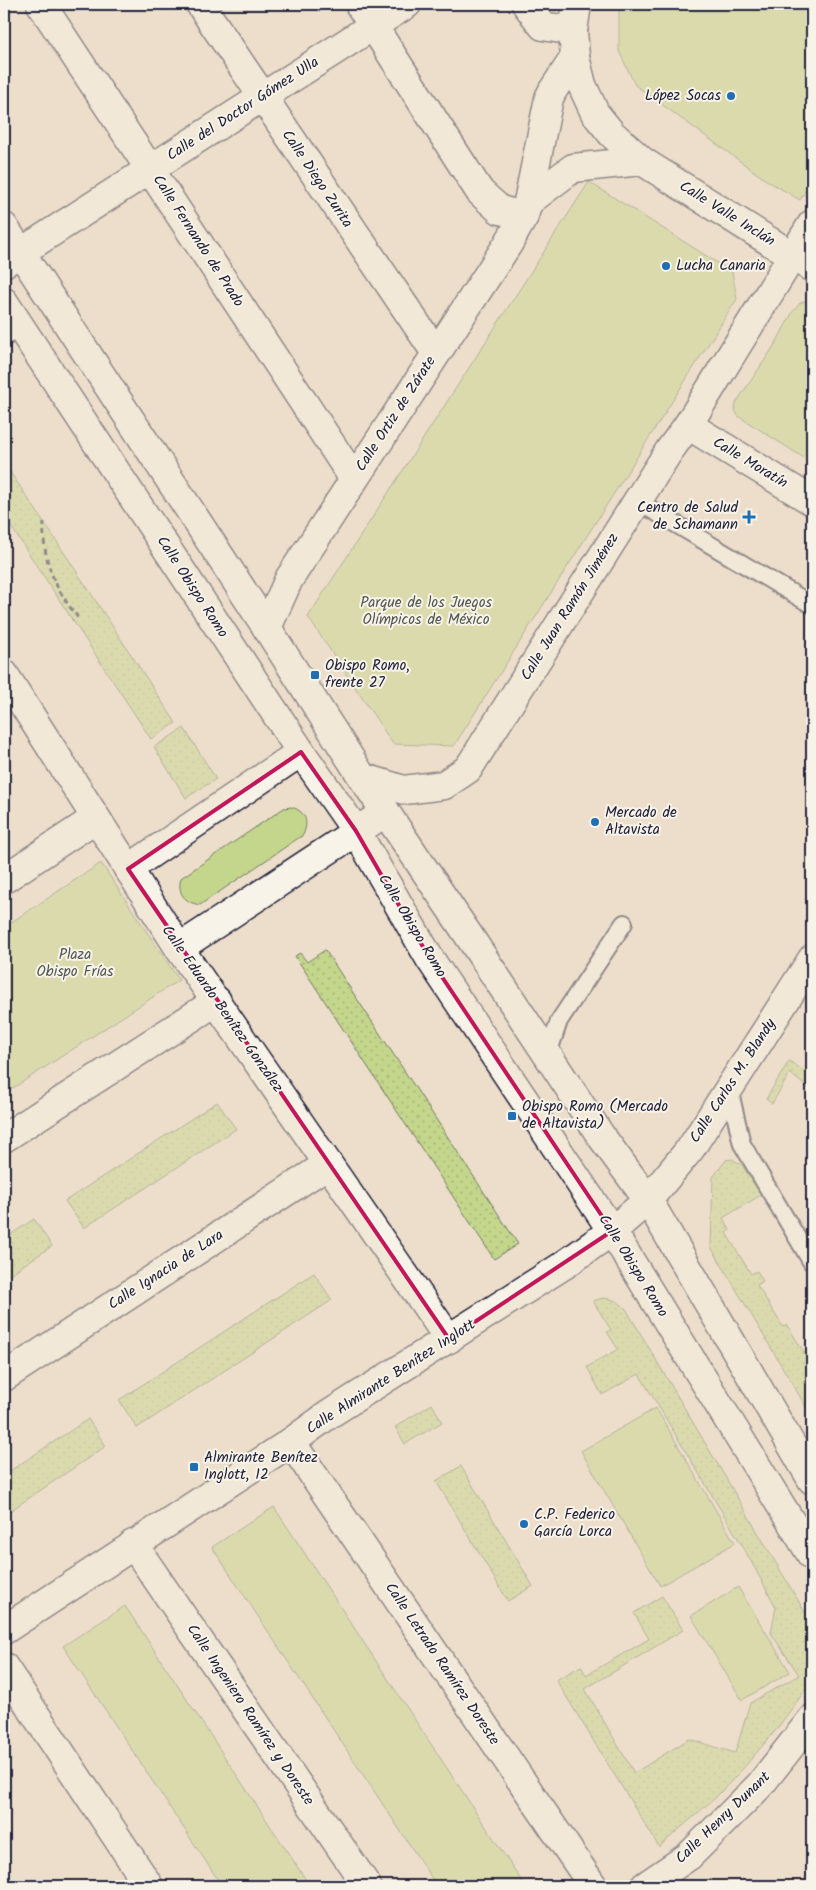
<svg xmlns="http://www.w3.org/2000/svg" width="816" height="1890" viewBox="0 0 816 1890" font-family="Kalam,sans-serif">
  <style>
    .grass { fill: url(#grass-dots); stroke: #727c63 }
    .park { fill: #c3d68b; stroke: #727c63 }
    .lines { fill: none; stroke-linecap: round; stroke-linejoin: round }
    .lane-casing { stroke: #22223b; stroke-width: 20 }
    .street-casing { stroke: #22223b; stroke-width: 31 }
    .secondary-casing { stroke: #22223b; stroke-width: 31 }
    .path { stroke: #22223b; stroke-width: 3; stroke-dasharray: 5 4; stroke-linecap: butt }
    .lane { stroke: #f7f3e8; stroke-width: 16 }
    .street { stroke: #f7f3e8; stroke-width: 28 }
    .secondary { stroke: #f7f3e8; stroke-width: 28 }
    .marked { fill: none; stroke: #c2185b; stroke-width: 4; stroke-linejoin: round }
    .poi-dot { fill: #1f6fb2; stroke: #f7f3e8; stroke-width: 2 }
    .labels { text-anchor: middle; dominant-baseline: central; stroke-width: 4; stroke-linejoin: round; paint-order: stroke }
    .poi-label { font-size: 15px; fill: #22223b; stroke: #f7f3e8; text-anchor: start }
    .street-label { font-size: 15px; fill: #22223b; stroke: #f7f3e8 }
    .park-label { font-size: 15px; fill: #525853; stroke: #f7f3e8 }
  </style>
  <defs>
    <pattern id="grass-dots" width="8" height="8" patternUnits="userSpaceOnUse" patternTransform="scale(1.25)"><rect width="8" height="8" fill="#c3d68b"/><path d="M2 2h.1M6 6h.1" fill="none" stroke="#a7b779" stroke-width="1.8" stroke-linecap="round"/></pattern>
  </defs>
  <rect width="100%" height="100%" fill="#ecdecb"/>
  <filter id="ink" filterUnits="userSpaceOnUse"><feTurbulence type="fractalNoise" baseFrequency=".02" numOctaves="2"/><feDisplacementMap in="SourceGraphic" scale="10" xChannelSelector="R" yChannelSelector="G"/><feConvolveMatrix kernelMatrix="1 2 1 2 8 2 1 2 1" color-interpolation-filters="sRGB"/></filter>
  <g filter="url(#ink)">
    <g class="grass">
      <path d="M4 463 44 522 176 723 151 739 4 516Z"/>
      <path d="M184 728 216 779 186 798 154 747Z"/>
      <path d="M325 950 518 1244 494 1259 295 956 300 953 307 962Z"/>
      <path d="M789 1061 812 1076V1092L790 1073 772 1104 766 1099Z"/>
      <path d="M217 1102 236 1129 84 1228 65 1201Z"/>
      <path d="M732 1159 742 1165 761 1195 723 1218 730 1230 726 1233 751 1274 757 1271 763 1281 757 1285 783 1327 787 1325 812 1365V1417L711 1247 713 1177 726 1160Z"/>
      <path d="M34 1219 52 1246 4 1278V1239Z"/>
      <path d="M314 1273 332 1300 137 1428 119 1400Z"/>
      <path d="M603 1298C613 1299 619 1301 626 1309L812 1624V1681L776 1730 740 1772 716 1797 659 1847 556 1680 581 1666 586 1675 649 1639 634 1613 662 1596 683 1630 585 1689 634 1773 689 1739 735 1753 750 1703 799 1675 771 1633 776 1607 742 1545 639 1374 602 1395 587 1367 618 1349 607 1332 611 1330 593 1301Z"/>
      <path d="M432 1404 442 1422 405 1444 395 1427Z"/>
      <path d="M88 1419 106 1446 4 1515V1475Z"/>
      <path d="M461 1466 533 1586 508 1601 436 1481Z"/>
    </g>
    <g class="park">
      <path d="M619 4H812V179L800 200 766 180 635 85 619 51Z"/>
      <path d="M589 182 732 272 737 299 454 746 393 744 308 617Z"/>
      <path d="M812 298V463L738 416 735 410 736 403 776 343 792 313 800 303Z"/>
      <path d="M291 807C306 811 309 822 303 835L200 905C184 902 177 893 181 878L284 808Z"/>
      <path d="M101 863 179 980 4 1094V927Z"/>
      <path d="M656 1408 735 1543 660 1586 581 1451Z"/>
      <path d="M274 1507 525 1886H437L212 1547Z"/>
      <path d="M738 1587 790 1672 742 1700 691 1616Z"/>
      <path d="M125 1606 310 1886H222L63 1646Z"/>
    </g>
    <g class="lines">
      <defs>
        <g id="lane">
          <path d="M4 338 20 327"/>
          <path d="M637 501 812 605"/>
          <path d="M548 1054 559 1021 624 923"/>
          <path d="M729 1088 742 1144 812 1263"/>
        </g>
        <g id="street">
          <path d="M41 4 354 479"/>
          <path d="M200 4 436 353"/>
          <path d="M359 4 480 192 500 210 524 216"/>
          <path d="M526 4 543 26 573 31"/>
          <path d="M577 4 573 31 575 57 582 85 595 113 612 134 642 161 812 268"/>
          <path d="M528 202 573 168 642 161"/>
          <path d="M4 263 407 4"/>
          <path d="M688 425 812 501"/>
          <path d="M267 628 289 579 508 244 524 216 528 202 549 98 553 90 575 57"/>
          <path d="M4 674 179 948 449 1339"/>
          <path d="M362 777 404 790 444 785 468 769 669 451 688 425 812 224"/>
          <path d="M128 869 301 752"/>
          <path d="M4 879 96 818"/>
          <path d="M179 948 386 812"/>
          <path d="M4 1138 217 1001"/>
          <path d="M4 1377 328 1164"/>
          <path d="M291 1442 593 1886"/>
          <path d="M133 1544 367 1886"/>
          <path d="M4 1630 291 1442 328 1415 564 1265 612 1231 648 1200 691 1148 812 959"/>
          <path d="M4 1667 149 1886"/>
          <path d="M645 1886 689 1856 760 1785 812 1719"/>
        </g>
        <g id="secondary">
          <path d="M4 227 267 628 362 777 469 936 601 1136 648 1200 812 1480"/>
          <path d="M4 302 301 752 356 831 430 959 612 1231 812 1556"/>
        </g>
      </defs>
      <use href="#lane" class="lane-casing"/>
      <use href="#street" class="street-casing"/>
      <use href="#secondary" class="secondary-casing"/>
      <path class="path" d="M44 522C42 559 54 588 77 616L72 620"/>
      <use href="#lane" class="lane"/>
      <use href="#street" class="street"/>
      <use href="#secondary" class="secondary"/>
    </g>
  </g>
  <path d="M0 0H816V1890H0ZM301 752 356 831 430 959 612 1231 449 1339 128 869Z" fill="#ecdecb" fill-opacity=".55" fill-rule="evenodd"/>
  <path class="marked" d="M301 752 356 831 430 959 612 1231 449 1339 128 869Z"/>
  <g class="poi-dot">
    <circle cx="731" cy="96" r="5"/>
    <circle cx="666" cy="266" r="5"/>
    <path d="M746.5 509.5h5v5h5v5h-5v5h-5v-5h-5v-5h5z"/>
    <rect x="310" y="670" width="10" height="10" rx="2.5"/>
    <circle cx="595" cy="822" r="5"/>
    <rect x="507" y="1111" width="10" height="10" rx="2.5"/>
    <rect x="189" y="1462" width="10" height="10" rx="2.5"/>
    <circle cx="524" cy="1524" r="5"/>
  </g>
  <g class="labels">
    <g class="poi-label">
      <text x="721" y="96" text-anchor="end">López Socas</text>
      <text x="676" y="266">Lucha Canaria</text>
      <text x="738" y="508" text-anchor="end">Centro de Salud<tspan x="738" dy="17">de Schamann</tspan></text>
      <text x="325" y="666">Obispo Romo,<tspan x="325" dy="17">frente 27</tspan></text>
      <text x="605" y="813">Mercado de<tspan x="605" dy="17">Altavista</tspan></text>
      <text x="522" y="1107">Obispo Romo (Mercado<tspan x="522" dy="17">de Altavista)</tspan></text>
      <text x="204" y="1458">Almirante Benítez<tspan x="204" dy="17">Inglott, 12</tspan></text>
      <text x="534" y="1515">C.P. Federico<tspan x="534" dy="17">García Lorca</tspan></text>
    </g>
    <g class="street-label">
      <text transform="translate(243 109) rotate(-33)">Calle del Doctor Gómez Ulla</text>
      <text transform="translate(317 179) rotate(56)">Calle Diego Zurita</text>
      <text transform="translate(727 214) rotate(32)">Calle Valle Inclán</text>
      <text transform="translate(198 241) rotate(57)">Calle Fernando de Prado</text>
      <text transform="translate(396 414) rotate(-57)">Calle Ortiz de Zárate</text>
      <text transform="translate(750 463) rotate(31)">Calle Moratín</text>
      <text transform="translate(192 587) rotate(57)">Calle Obispo Romo</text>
      <text transform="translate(570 607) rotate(-58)">Calle Juan Ramón Jiménez</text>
      <text transform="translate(412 926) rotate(59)">Calle Obispo Romo</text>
      <text transform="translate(222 1009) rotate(55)">Calle Eduardo Benítez González</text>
      <text transform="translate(733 1081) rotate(-57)">Calle Carlos M. Blandy</text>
      <text transform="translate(633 1266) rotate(58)">Calle Obispo Romo</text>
      <text transform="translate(166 1270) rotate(-33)">Calle Ignacia de Lara</text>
      <text transform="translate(391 1377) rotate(-33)">Calle Almirante Benítez Inglott</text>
      <text transform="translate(442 1664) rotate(56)">Calle Letrado Ramírez Doreste</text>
      <text transform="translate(250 1715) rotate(56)">Calle Ingeniero Ramírez y Doreste</text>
      <text transform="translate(723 1818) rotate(-44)">Calle Henry Dunant</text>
    </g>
    <g class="park-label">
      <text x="426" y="603">Parque de los Juegos<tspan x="426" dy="17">Olímpicos de México</tspan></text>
      <text x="75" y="955">Plaza<tspan x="75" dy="17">Obispo Frías</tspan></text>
    </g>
  </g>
  <rect width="816" height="1890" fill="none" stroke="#f7f3e8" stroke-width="20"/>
  <rect x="10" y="10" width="796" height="1870" fill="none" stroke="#22223b" stroke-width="2" filter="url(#ink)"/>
</svg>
